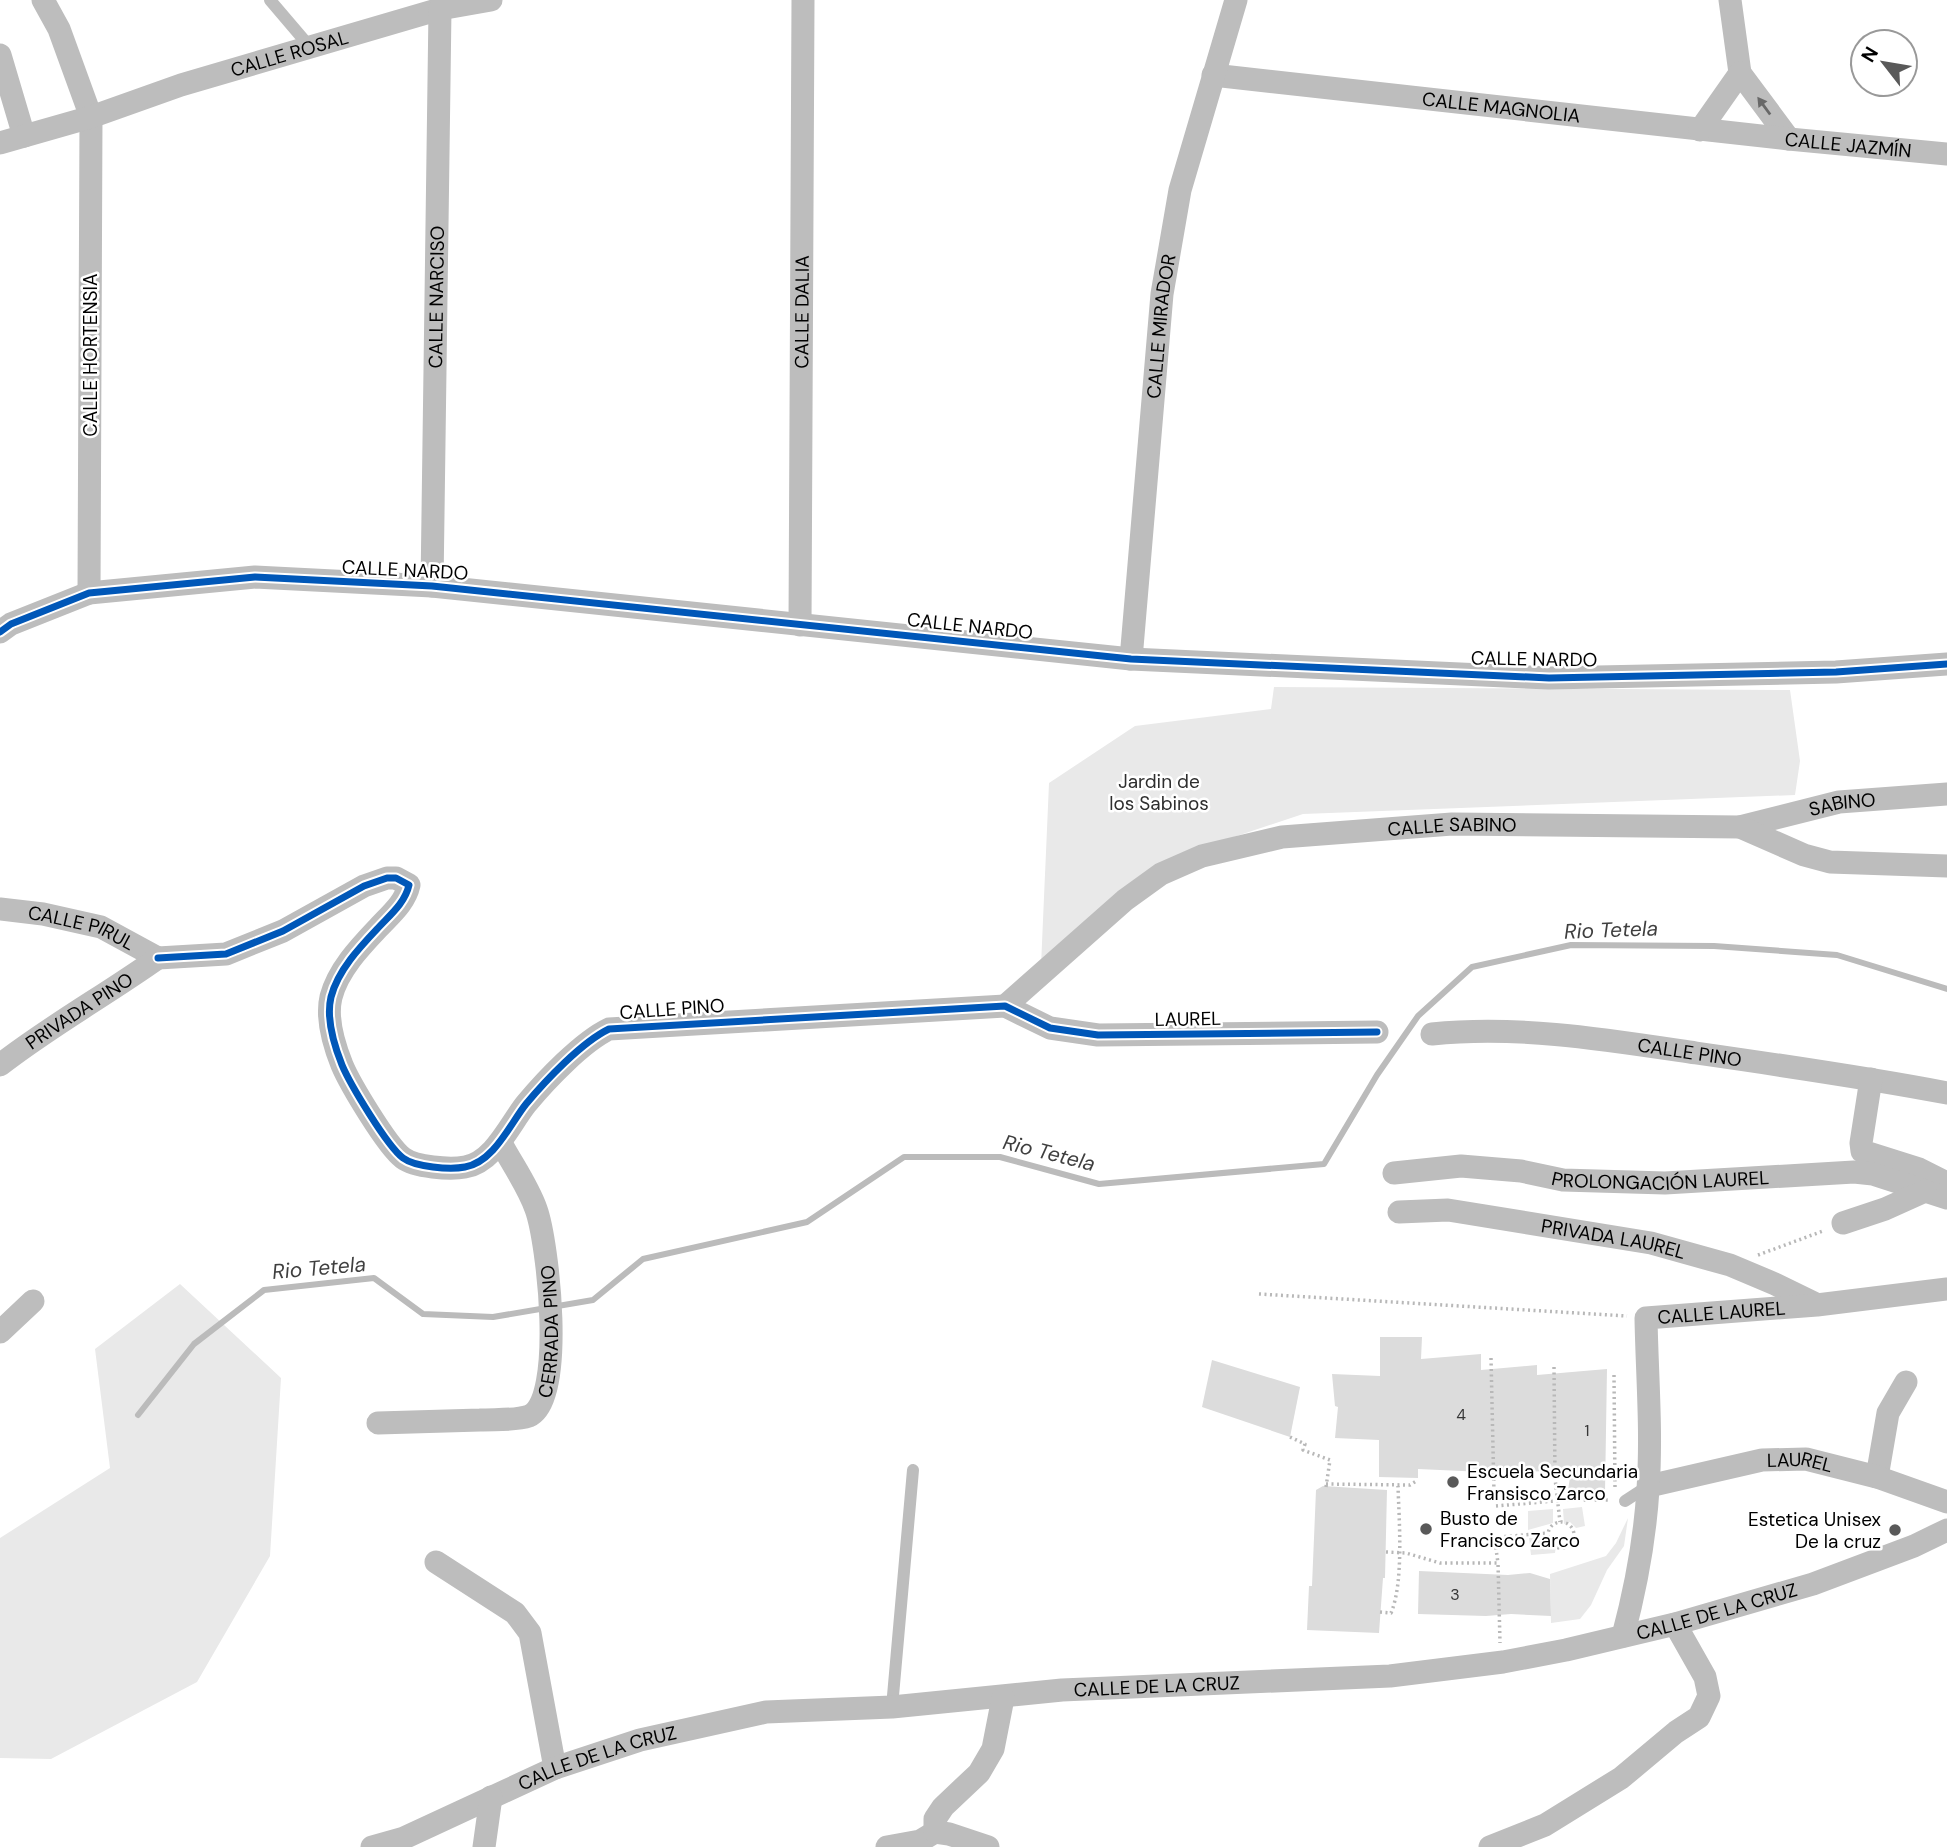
<svg xmlns="http://www.w3.org/2000/svg" width="1947" height="1847" viewBox="0 0 1947 1847" font-family="'DM Sans',sans-serif">
  <style>
    .green { fill: #e9e9e9 }
    .lines { fill: none; stroke-linecap: round; stroke-linejoin: round }
    .stream { stroke: #bbb; stroke-width: 6 }
    .building { fill: #dcdcdc }
    .path { stroke: #b8b8b8; stroke-width: 3.5; stroke-dasharray: 2 3.5; stroke-linecap: butt }
    .lane { stroke: #bdbdbd; stroke-width: 12 }
    .street { stroke: #bdbdbd; stroke-width: 23 }
    .cycleway-casing { stroke: #fff; stroke-width: 11 }
    .cycleway { stroke: #0057b8; stroke-width: 7 }
    .oneway { fill: #686868 }
    .poi-dot { fill: #595959; stroke: #fff; stroke-width: 2.5 }
    .labels { text-anchor: middle; dominant-baseline: central; stroke-width: 5; stroke-linejoin: round; paint-order: stroke }
    .number-label { font-size: 16px; fill: #373737 }
    .street-label { font-size: 19px; fill: #000; stroke: #fff }
    .park-label { font-size: 19px; fill: #2e2e2e; stroke: #fff }
    .poi-label { font-size: 19px; fill: #000; stroke: #fff; text-anchor: start }
    .water-label { font-size: 21px; font-style: italic; fill: #3f3f3f; stroke: #fff }
  </style>
  <rect width="100%" height="100%" fill="#fff"/>
  <g class="green">
    <path d="M1274 687 1790 690 1800 761 1795 795 1303 814 1168 859 1041 966 1049 783 1135 726 1271 709Z"/>
    <path d="M180 1284 281 1378 270 1556 197 1682 51 1759 0 1758V1538L110 1468 95 1349Z"/>
    <path d="M1582 1507 1585 1526 1576 1528 1570 1522 1564 1524 1563 1509Z"/>
    <path d="M1553 1509V1523L1528 1530V1511Z"/>
    <path d="M1628 1518 1624 1546 1607 1570 1591 1605 1580 1619 1551 1623 1550 1574 1606 1556 1616 1543Z"/>
    <path d="M1529 1538 1544 1539 1549 1547 1556 1545 1555 1553 1531 1555Z"/>
  </g>
  <g class="lines">
    <path class="stream" d="M138 1415 194 1344 264 1290 374 1278 423 1314 493 1317 593 1300 643 1259 807 1222 904 1157H1000L1099 1184 1324 1164 1377 1075 1418 1016 1472 967 1571 945 1714 946 1837 955 1947 989"/>
  </g>
  <g class="building">
    <path d="M1380 1337H1422L1421 1359 1481 1354V1370L1537 1365V1375L1607 1369 1605 1492 1568 1490 1571 1471 1484 1472 1418 1469V1478L1379 1477V1440L1335 1438 1338 1407 1335 1406 1332 1374 1380 1376Z"/>
    <path d="M1212 1360 1300 1387 1290 1437 1202 1407Z"/>
    <path d="M1323 1486 1387 1490 1385 1578H1383L1379 1633 1307 1630 1309 1586H1312L1316 1490Z"/>
    <path d="M1419 1571 1508 1575 1530 1573 1550 1579 1551 1616 1511 1614 1486 1616 1418 1614Z"/>
  </g>
  <g class="lines">
    <g class="path">
      <path d="M1758 1255 1823 1231"/>
      <path d="M1259 1294 1627 1316"/>
      <path d="M1491 1358 1494 1493"/>
      <path d="M1554 1367 1555 1478 1560 1522"/>
      <path d="M1614 1375 1615 1488"/>
      <path d="M1290 1437 1305 1444 1303 1450 1330 1460 1326 1487"/>
      <path d="M1326 1484 1410 1485 1418 1480"/>
      <path d="M1496 1506 1566 1500H1609"/>
      <circle cx="1561" cy="1535" r="13"/>
      <path d="M1499 1537 1548 1533"/>
      <path d="M1495 1542 1498 1563"/>
      <path d="M1386 1552 1406 1553 1440 1563H1498L1500 1643"/>
      <path d="M1380 1612 1391 1613C1404 1582 1399 1520 1398 1486"/>
    </g>
    <g class="lane">
      <path d="M270 0 310 47"/>
      <path d="M1625 1501 1648 1486"/>
      <path d="M892 1707 913 1470"/>
    </g>
    <g class="street">
      <path d="M43 0 59 29 91 117 89 593"/>
      <path d="M1730 0 1740 73 1789 139"/>
      <path d="M0 55 24 136"/>
      <path id="s1" d="M1213 75 1789 139 1947 154"/>
      <path d="M1700 130 1740 73"/>
      <path id="s2" d="M0 143 91 117 181 85 440 9 491 0"/>
      <path id="s3" d="M432 586 440 9"/>
      <path id="s4" d="M800 625 803 0"/>
      <path d="M0 632 11 624 89 593 255 577 432 586 1131 659 1549 678 1836 672 1947 664"/>
      <path id="s5" d="M1131 659 1162 294 1180 190 1236 0"/>
      <path id="s6" d="M1740 827 1839 802 1947 794"/>
      <path id="s7" d="M0 909 43 914 101 927 158 958"/>
      <path d="M158 958 226 954 283 931 364 886 387 878H396L409 885C405 903 390 915 378 928 360 947 338 970 331 997 326 1018 334 1045 342 1065 350 1084 387 1146 403 1158 415 1167 450 1170 465 1167 494 1162 510 1124 526 1104 546 1080 582 1042 609 1029L1005 1006 1050 1028 1098 1035 1377 1032"/>
      <path id="s8" d="M1005 1006 1125 900 1161 874 1202 856 1282 837 1452 824 1740 827 1804 855 1830 862 1947 866"/>
      <path id="s9" d="M1432 1034C1520 1025 1609 1040 1696 1053 1780 1065 1864 1077 1947 1093"/>
      <path id="s10" d="M0 1065C50 1026 106 995 158 958"/>
      <path d="M1871 1079 1861 1143 1862 1151 1919 1169 1947 1183"/>
      <path id="s11" d="M1394 1173 1461 1166 1521 1171 1563 1180 1665 1183 1854 1172 1873 1174 1947 1198"/>
      <path id="s12" d="M1399 1212 1448 1210 1651 1243 1730 1265 1775 1284 1816 1304"/>
      <path d="M1843 1223 1885 1209 1925 1191"/>
      <path d="M0 1332 33 1301"/>
      <path id="s13" d="M378 1423C412 1422 446 1421 480 1420 495 1419 515 1421 529 1416 566 1400 548 1242 536 1209 528 1186 512 1164 501 1143"/>
      <path d="M1877 1477 1888 1413 1906 1382"/>
      <path id="s14" d="M1649 1486 1762 1460 1806 1459 1877 1477 1947 1502"/>
      <path d="M436 1562 515 1613 530 1633 555 1768"/>
      <path id="s15" d="M1623 1636C1636 1587 1645 1539 1648 1489 1652 1432 1647 1374 1646 1318L1817 1305 1947 1289"/>
      <path id="s16" d="M372 1847 404 1838 555 1768 640 1740 766 1712 892 1707 1062 1690 1390 1676 1503 1662 1566 1650 1675 1624 1813 1584 1914 1546 1947 1530"/>
      <path d="M484 1847 491 1797"/>
      <path d="M887 1847 920 1841 935 1832"/>
      <path d="M988 1847 949 1834 935 1832V1819L943 1807 979 1773 993 1749 1003 1698"/>
      <path d="M1490 1847 1545 1825 1621 1778 1676 1732 1699 1717 1709 1696 1705 1677 1675 1624"/>
    </g>
    <defs>
      <g id="cycleway">
        <path d="M0 632 11 624 89 593 255 577 432 586 1131 659 1549 678 1836 672 1947 664"/>
        <path d="M158 958 226 954 283 931 364 886 387 878H396L409 885C405 903 390 915 378 928 360 947 338 970 331 997 326 1018 334 1045 342 1065 350 1084 387 1146 403 1158 415 1167 450 1170 465 1167 494 1162 510 1124 526 1104 546 1080 582 1042 609 1029L1005 1006 1050 1028 1098 1035 1377 1032"/>
      </g>
    </defs>
    <use href="#cycleway" class="cycleway-casing"/>
    <use href="#cycleway" class="cycleway"/>
  </g>
  <defs><path id="oneway-solid" d="M-6-.8H1V-3.2L6.5 0L1 3.2V.8H-6Z" transform="scale(1.75)"/></defs>
  <use class="oneway" href="#oneway-solid" transform="translate(1764 106) rotate(-126)"/>
  <g class="poi-dot">
    <circle cx="1453" cy="1482" r="7"/>
    <circle cx="1426" cy="1529" r="7"/>
    <circle cx="1895" cy="1530" r="7"/>
  </g>
  <g class="labels">
    <g class="number-label">
      <text x="1461" y="1414">4</text>
      <text x="1587" y="1430">1</text>
      <text x="1455" y="1594">3</text>
    </g>
    <g class="street-label">
      <text stroke="none"><textPath href="#s2" startOffset="303">CALLE ROSAL</textPath></text>
      <text stroke="none"><textPath href="#s1" startOffset="290">CALLE MAGNOLIA</textPath></text>
      <text stroke="none"><textPath href="#s1" startOffset="639">CALLE JAZMÍN</textPath></text>
      <text stroke="none"><textPath href="#s3" startOffset="289">CALLE NARCISO</textPath></text>
      <text stroke="none"><textPath href="#s4" startOffset="313">CALLE DALIA</textPath></text>
      <text stroke="none"><textPath href="#s5" startOffset="334">CALLE MIRADOR</textPath></text>
      <text transform="translate(90 355) rotate(-90)">CALLE HORTENSIA</text>
      <text transform="translate(405 570) rotate(3)">CALLE NARDO</text>
      <text transform="translate(970 626) rotate(6)">CALLE NARDO</text>
      <text transform="translate(1534 659) rotate(1)">CALLE NARDO</text>
      <text stroke="none"><textPath href="#s6" startOffset="105">SABINO</textPath></text>
      <text stroke="none"><textPath href="#s8" startOffset="502">CALLE SABINO</textPath></text>
      <text stroke="none"><textPath href="#s7" startOffset="84">CALLE PIRUL</textPath></text>
      <text transform="translate(672 1009) rotate(-4)">CALLE PINO</text>
      <text stroke="none"><textPath href="#s10" startOffset="96">PRIVADA PINO</textPath></text>
      <text transform="translate(1188 1019) rotate(-1)">LAUREL</text>
      <text stroke="none"><textPath href="#s9" startOffset="259">CALLE PINO</textPath></text>
      <text stroke="none"><textPath href="#s11" startOffset="268">PROLONGACIÓN LAUREL</textPath></text>
      <text stroke="none"><textPath href="#s12" startOffset="217">PRIVADA LAUREL</textPath></text>
      <text stroke="none"><textPath href="#s15" startOffset="396">CALLE LAUREL</textPath></text>
      <text stroke="none"><textPath href="#s13" startOffset="242">CERRADA PINO</textPath></text>
      <text stroke="none"><textPath href="#s14" startOffset="154">LAUREL</textPath></text>
      <text stroke="none"><textPath href="#s16" startOffset="1377">CALLE DE LA CRUZ</textPath></text>
      <text stroke="none"><textPath href="#s16" startOffset="810">CALLE DE LA CRUZ</textPath></text>
      <text stroke="none"><textPath href="#s16" startOffset="243">CALLE DE LA CRUZ</textPath></text>
    </g>
    <g class="park-label">
      <text x="1159" y="781">Jardin de<tspan x="1159" dy="22">los Sabinos</tspan></text>
    </g>
    <g class="poi-label">
      <text x="1467" y="1471">Escuela Secundaria<tspan x="1467" dy="22">Fransisco Zarco</tspan></text>
      <text x="1440" y="1518">Busto de<tspan x="1440" dy="22">Francisco Zarco</tspan></text>
      <text x="1881" y="1519" text-anchor="end">Estetica Unisex<tspan x="1881" dy="22">De la cruz</tspan></text>
    </g>
    <g class="water-label">
      <text transform="translate(1611 930) rotate(-2)">Rio Tetela</text>
      <text transform="translate(1049 1153) rotate(14)">Rio Tetela</text>
      <text transform="translate(319 1268) rotate(-5)">Rio Tetela</text>
    </g>
  </g>
  <g transform="translate(1884 63) rotate(301)"><circle r="33" fill="#ffffff" stroke="#999999" stroke-width="2"/>
  <path d="M0-5L12 26L0 18L-12 26Z" fill="#595959"/>
  <text y="-10" font-size="19" font-weight="bold" text-anchor="middle" fill="#000000">N</text>
  </g>
</svg>
